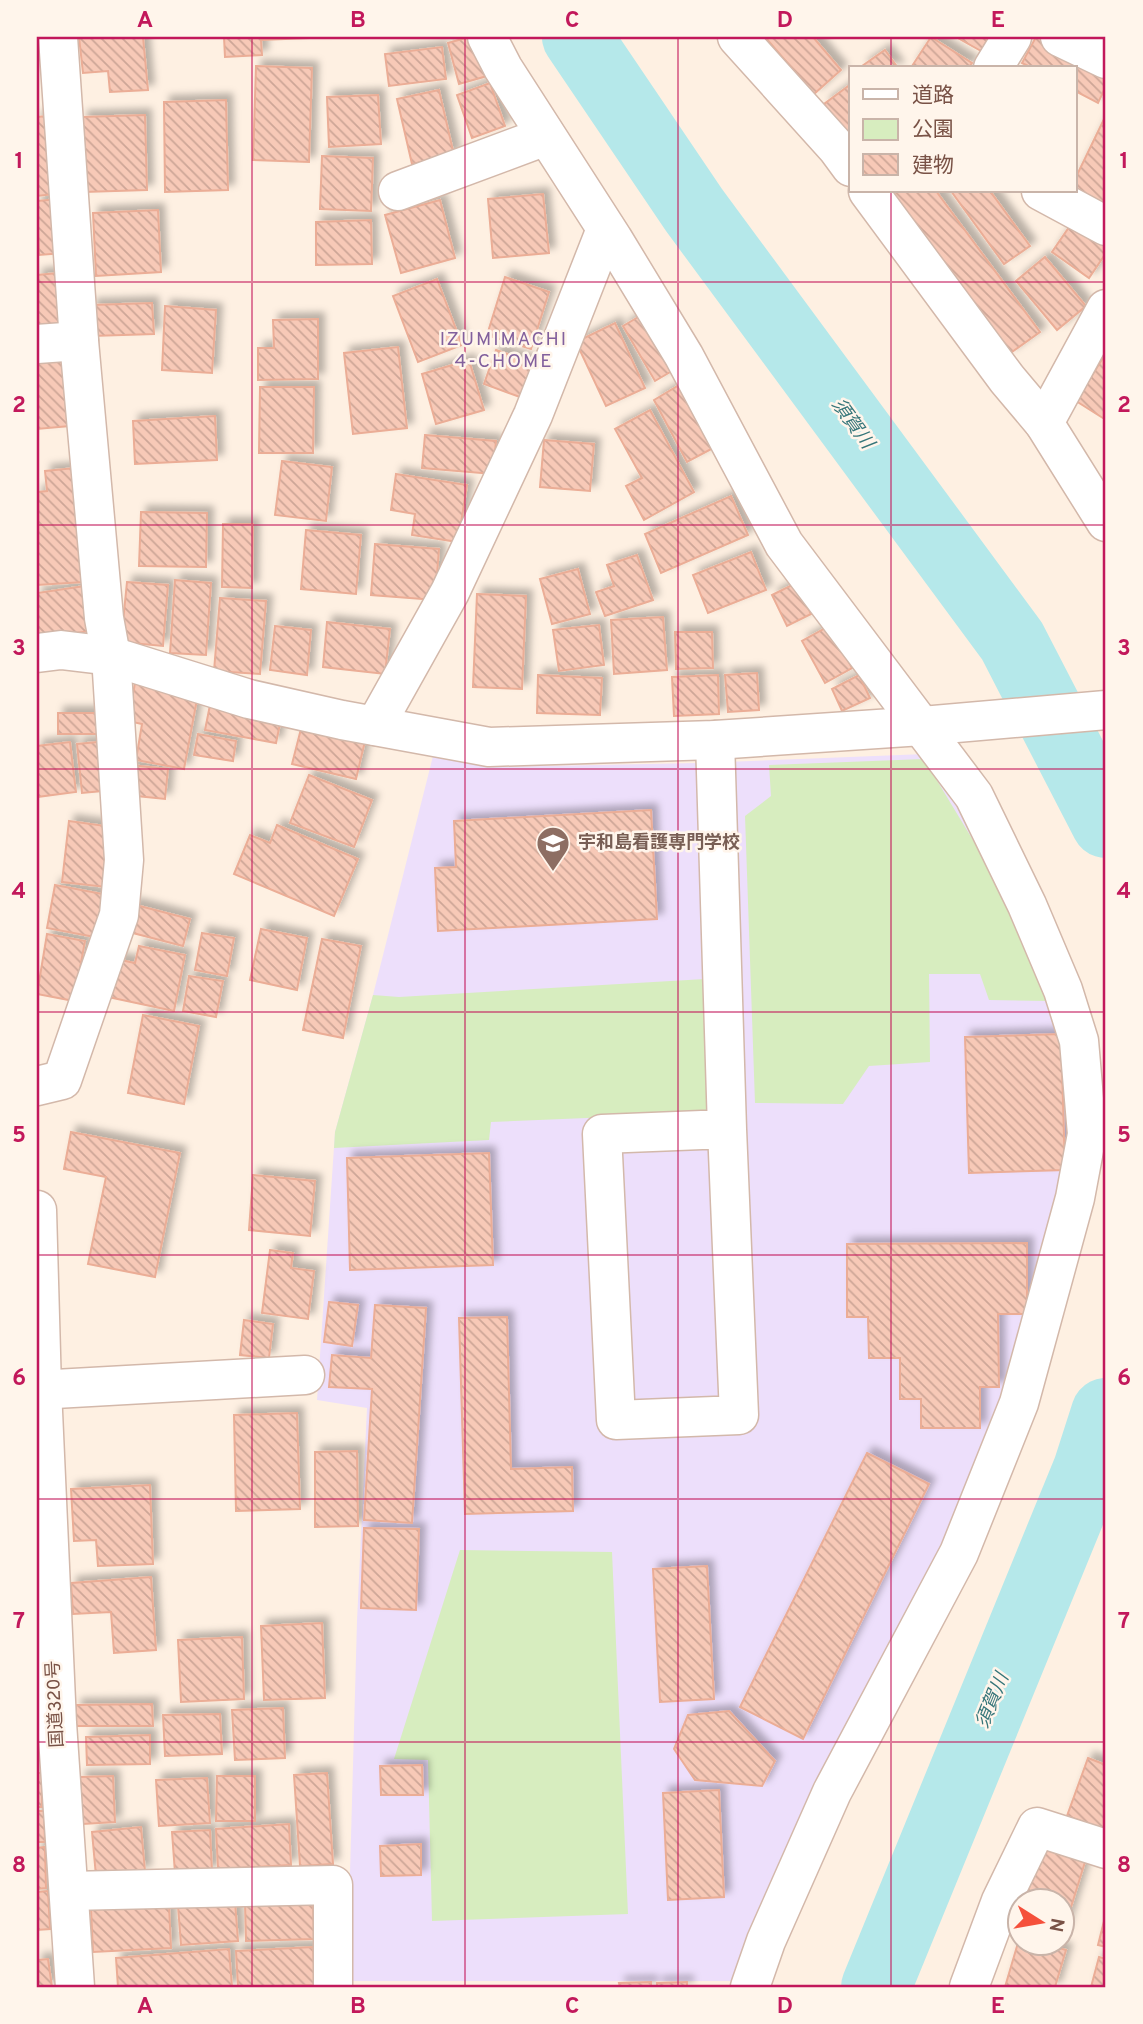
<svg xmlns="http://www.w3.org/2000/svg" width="1143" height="2024" viewBox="0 0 1143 2024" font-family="Overpass,'Noto Sans JP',sans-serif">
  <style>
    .education { fill: #eddffb }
    .green { fill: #d7edbf }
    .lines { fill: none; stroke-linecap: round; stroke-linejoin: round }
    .river { stroke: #b5e8ea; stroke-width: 70 }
    .building { fill: url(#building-back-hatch); stroke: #ebad96; stroke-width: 2; filter: url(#shadow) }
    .minor-casing { stroke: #d3b8aa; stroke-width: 41 }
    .minor { stroke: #fff; stroke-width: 38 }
    .grid { fill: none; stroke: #c2185b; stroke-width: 2; stroke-opacity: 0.55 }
    .labels { text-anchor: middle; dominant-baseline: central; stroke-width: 5; stroke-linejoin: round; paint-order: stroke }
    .education-label { font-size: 18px; font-weight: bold; fill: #785e54; stroke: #fff5eb; text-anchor: start }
    .street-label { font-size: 18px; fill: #795246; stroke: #fff5eb }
    .neighbourhood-label { font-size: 19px; letter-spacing: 2px; fill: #82609d; stroke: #fff5eb }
    .water-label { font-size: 19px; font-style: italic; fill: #357579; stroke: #fff5eb }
    .neatline { fill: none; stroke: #c2185b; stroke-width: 2.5 }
    .grid-label { font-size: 23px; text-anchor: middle; font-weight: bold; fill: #c2185b }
  </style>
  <defs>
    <pattern id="building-back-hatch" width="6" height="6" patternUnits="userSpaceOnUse" patternTransform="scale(1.75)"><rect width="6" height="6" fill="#f7c9b7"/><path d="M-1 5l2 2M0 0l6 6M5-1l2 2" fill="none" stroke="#cda697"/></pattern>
    <filter id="shadow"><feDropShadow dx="6" dy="-6" stdDeviation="3.5" flood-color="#0004"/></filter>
  </defs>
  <rect width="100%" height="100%" fill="#fef0e2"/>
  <path class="education" d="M925 754 993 866 1061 1023 1077 1129 999 1432 736 1981H347L357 1621 367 1408 317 1400 335 1132 373 995 433 756 492 767 698 763Z"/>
  <g class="green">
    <path d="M924 759 991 870 1047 1001 989 1000 980 974H929L930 1062 869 1066 843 1104 755 1103 745 816 771 796 769 765Z"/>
    <path d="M705 979 708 1113 491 1122 489 1140 334 1148 335 1132 373 995 399 997Z"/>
    <path d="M460 1550 612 1552 628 1914 432 1921 428 1760 394 1759Z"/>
  </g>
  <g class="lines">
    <g class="river">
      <path d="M577 37 694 210 1012 641 1106 823"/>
      <path d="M876 1987 1088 1469 1106 1413"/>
    </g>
  </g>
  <g class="building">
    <path d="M79 37H143L148 90 110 92 108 71 83 73Z"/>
    <path d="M224 37H334L261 40 262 55 225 57Z"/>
    <path d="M469 37 487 76 459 84 448 43Z"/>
    <path d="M765 37H813L841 70 814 94Z"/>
    <path d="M931 37 972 63 968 68H916L912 66Z"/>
    <path d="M956 37H989L981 51Z"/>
    <path d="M1036 37H1040L1106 71V86L1098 103 1075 91V68H1032L1022 63Z"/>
    <path d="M442 47 446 79 389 86 385 54Z"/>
    <path d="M885 50 898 68H863L862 66Z"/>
    <path d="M256 66 312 68 309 162 253 160Z"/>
    <path d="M490 83 505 126 472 138 457 95Z"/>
    <path d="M851 84V140L824 104Z"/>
    <path d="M439 90 454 155 412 164 397 99Z"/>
    <path d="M378 95 381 144 329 147 327 97Z"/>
    <path d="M226 100 228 190 165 192 164 102Z"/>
    <path d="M145 115 147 190 84 192 82 117Z"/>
    <path d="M1106 115V208L1075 191V179Z"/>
    <path d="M47 116 54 194 37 196V117Z"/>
    <path d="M322 156 373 158 371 211 320 209Z"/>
    <path d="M888 191H936L1040 332 1009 354Z"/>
    <path d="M951 191H990L1030 246 1004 264Z"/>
    <path d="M543 194 549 253 493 258 488 199Z"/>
    <path d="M59 199 63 253 39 255 37 201Z"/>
    <path d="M440 200 455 258 401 273 385 215Z"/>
    <path d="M158 210 161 272 96 276 93 213Z"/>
    <path d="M1076 217 1106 239V253L1089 278 1052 252Z"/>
    <path d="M371 220 372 264 316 265V222Z"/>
    <path d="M1045 257 1086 306 1057 330 1016 281Z"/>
    <path d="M58 273 63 323 37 325V275Z"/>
    <path d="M505 277 549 292 531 349 487 335Z"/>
    <path d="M437 279 462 345 418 362 393 296Z"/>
    <path d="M152 303 154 334 92 336 91 305Z"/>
    <path d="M165 306 216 310 212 373 162 370Z"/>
    <path d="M645 313 677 368 655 381 623 326Z"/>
    <path d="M318 319V379L258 380V348H274L273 320Z"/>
    <path d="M615 323 645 388 606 406 576 342Z"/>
    <path d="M74 347 81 425 37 429V392L38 391 37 351Z"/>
    <path d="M398 347 407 428 353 434 344 353Z"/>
    <path d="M496 350 540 365 528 400 484 384Z"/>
    <path d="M1106 353V420L1076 401Z"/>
    <path d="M469 360 484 410 436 424 422 374Z"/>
    <path d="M681 384 715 447 687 462 654 400Z"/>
    <path d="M260 387H314L313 453H259Z"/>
    <path d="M650 410 694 492 644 520 626 486 642 478 615 429Z"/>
    <path d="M215 416 217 460 135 464 133 421Z"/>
    <path d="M425 435 496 441 493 474 422 468Z"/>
    <path d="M544 440 594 444 590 491 540 487Z"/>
    <path d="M282 461 332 467 326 521 275 515Z"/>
    <path d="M75 468 84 582 37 585V492L47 491 45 471Z"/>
    <path d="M396 474 467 485 458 542 412 535 415 514 391 510Z"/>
    <path d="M731 496 748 535 661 573 645 534Z"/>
    <path d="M141 512 207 513 206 567 139 566Z"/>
    <path d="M223 524H253L252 588 222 587Z"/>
    <path d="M306 530 361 535 356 594 301 589Z"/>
    <path d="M375 544 439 549 435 600 371 595Z"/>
    <path d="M751 552 766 590 708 613 693 575Z"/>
    <path d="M637 555 653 600 605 616 596 592 614 586 607 565Z"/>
    <path d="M578 569 590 614 552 624 540 579Z"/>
    <path d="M175 580 211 583 206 655 170 653Z"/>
    <path d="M127 582 168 585 163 646 121 642Z"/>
    <path d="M796 583 811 614 787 626 772 595Z"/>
    <path d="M85 586 91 631 37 638V593Z"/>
    <path d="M477 594 526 596 522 689 473 687Z"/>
    <path d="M220 598 266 601 260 674 214 671Z"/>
    <path d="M663 617 667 670 614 674 611 620Z"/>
    <path d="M327 622 390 629 385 674 323 667Z"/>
    <path d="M599 625 604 665 559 671 553 630Z"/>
    <path d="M275 626 311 630 307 675 270 670Z"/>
    <path d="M829 626 852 668 825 683 802 641Z"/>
    <path d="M675 632H712L713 668 676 669Z"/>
    <path d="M757 673 759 710 728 712 725 675Z"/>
    <path d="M538 675 602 678 600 715 537 713Z"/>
    <path d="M718 675 719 714 674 716 672 677Z"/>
    <path d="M859 675 870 698 842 711 832 689Z"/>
    <path d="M135 683 198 694 184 769 136 760 142 724 128 721Z"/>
    <path d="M211 700 282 714 276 743 205 730Z"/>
    <rect x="58" y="713" width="44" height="21"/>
    <path d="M303 721 366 737 356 779 292 764Z"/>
    <path d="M198 734 236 741 233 761 194 755Z"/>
    <path d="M108 741 113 790 82 793 77 744Z"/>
    <path d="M70 742 76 792 37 797V746Z"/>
    <path d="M130 765 168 769 165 799 127 795Z"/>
    <path d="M309 775 372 800 354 847 290 823Z"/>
    <path d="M651 810 657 919 438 931 435 868 456 867 454 821Z"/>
    <path d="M69 821 113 827 106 887 62 882Z"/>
    <path d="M277 825 358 859 334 916 234 874 250 835 270 843Z"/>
    <path d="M55 885 108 895 100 938 47 928Z"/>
    <path d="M132 904 190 919 183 946 125 931Z"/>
    <path d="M261 929 307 938 297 990 250 980Z"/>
    <path d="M202 933 234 938 227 976 195 970Z"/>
    <path d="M47 934 85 941 74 1001 37 994Z"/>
    <path d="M322 939 361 946 343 1038 303 1030Z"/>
    <path d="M139 946 185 955 174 1011 108 997 116 959 135 963Z"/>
    <path d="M189 976 223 981 216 1017 183 1011Z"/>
    <path d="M143 1015 199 1026 184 1104 128 1093Z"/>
    <path d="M1061 1034 1065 1170 969 1173 965 1037Z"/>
    <path d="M71 1132 180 1153 155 1277 88 1264 106 1177 64 1169Z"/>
    <path d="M489 1153 493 1265 350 1270 347 1158Z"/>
    <path d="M253 1175 315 1181 310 1236 249 1230Z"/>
    <path d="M1027 1243V1314H998L999 1387H980V1428H921V1399H900V1358H869L868 1317H847V1244Z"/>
    <path d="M270 1250 293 1253 291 1268 314 1271 308 1319 262 1313Z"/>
    <path d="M329 1302 358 1305 352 1346 324 1342Z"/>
    <path d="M375 1305 426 1308 412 1523 364 1520 372 1389 329 1387 332 1355 371 1358Z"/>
    <path d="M507 1317 511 1469 572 1467 573 1511 465 1514 459 1318Z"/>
    <path d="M244 1320 273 1324 269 1358 240 1355Z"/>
    <path d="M297 1413 300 1509 236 1511 234 1415Z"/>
    <path d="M357 1451 358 1526 315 1527V1452Z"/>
    <path d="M867 1453 929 1484 803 1739 740 1707Z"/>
    <path d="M150 1485 153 1564 98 1566 96 1540 74 1541 71 1489Z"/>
    <path d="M364 1528 419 1529 416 1610 361 1608Z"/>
    <path d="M707 1566 714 1699 660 1702 653 1569Z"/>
    <path d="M151 1577 156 1650 114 1653 111 1612 73 1614 71 1583Z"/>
    <path d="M322 1623 325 1698 264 1700 261 1626Z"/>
    <path d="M242 1637 244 1699 181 1702 178 1640Z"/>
    <path d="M152 1704 153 1726H76V1705Z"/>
    <path d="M283 1708 285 1758 235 1760 232 1710Z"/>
    <path d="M729 1711 775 1761 762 1786 695 1780 674 1749 688 1715Z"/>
    <path d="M220 1714 222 1754 165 1756 163 1715Z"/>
    <path d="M150 1735V1764L87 1765 86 1737Z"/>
    <path d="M1088 1758 1106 1765V1830L1067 1816Z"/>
    <path d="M422 1765 423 1795H381L380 1766Z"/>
    <rect x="37" y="1773" width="5" height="34"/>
    <path d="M327 1773 333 1864 300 1866 294 1775Z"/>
    <path d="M113 1776 115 1822 83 1824 80 1777Z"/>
    <path d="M217 1776H255V1821H216Z"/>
    <path d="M207 1778 210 1823 159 1826 156 1780Z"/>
    <path d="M719 1790 724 1897 668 1900 663 1793Z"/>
    <path d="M37 1811H44L45 1842H37Z"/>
    <path d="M289 1824 291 1865 218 1869 216 1829Z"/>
    <path d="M141 1827 145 1871 96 1876 92 1832Z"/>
    <path d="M210 1830 212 1871 175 1873 172 1832Z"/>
    <path d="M421 1844V1875L381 1876 380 1846Z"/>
    <path d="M45 1847 46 1888 37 1889V1848Z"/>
    <path d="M1040 1848 1085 1862 1063 1933 1062 1902H1024Z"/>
    <path d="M48 1891 50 1929 37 1930V1892Z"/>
    <path d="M235 1901 238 1941 181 1945 178 1906Z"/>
    <path d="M313 1902 314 1939 246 1941 245 1903Z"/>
    <path d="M169 1905 171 1948 93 1952 91 1909Z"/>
    <path d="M1106 1913V1947L1098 1945Z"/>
    <path d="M1020 1936V1944H1045L1066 1950 1055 1987H1005Z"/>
    <path d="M313 1947 315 1985 238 1987 236 1951Z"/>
    <path d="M229 1949 232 1987H118L116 1958Z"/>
    <path d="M1099 1957 1106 1959V1987H1091Z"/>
    <path d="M48 1959 52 1987H37V1960Z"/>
    <path d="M651 1982V1987H620L619 1983Z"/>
    <path d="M687 1982V1987H657V1983Z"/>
  </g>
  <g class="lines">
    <defs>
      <g id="minor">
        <path d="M487 37 503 68 613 239 684 356 784 544 974 796 1027 905 1063 990 1079 1041 1087 1134 1075 1198 1019 1403 959 1553 832 1792 766 1941 750 1987"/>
        <path d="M737 37 837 148 851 167"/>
        <path d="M1060 37 1106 59"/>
        <path d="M993 68 1012 37"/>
        <path d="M398 191 546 136"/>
        <path d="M868 191 1007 379 1044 423 1106 522"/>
        <path d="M1041 191 1106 226"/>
        <path d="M37 344 79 341"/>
        <path d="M1044 423 1106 309"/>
        <path d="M37 653 61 650 111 656 249 699 342 720 489 747 715 740 922 726 1106 710"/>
        <path d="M375 726 450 592 533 415 606 229"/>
        <path d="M715 740 727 1129 739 1415 616 1420 602 1134 727 1129"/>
        <path d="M37 1086 62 1080 119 915 124 860 111 656 104 618 79 341 58 37"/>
        <path d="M37 1210 42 1389 57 1723 75 1987"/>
        <path d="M37 1390 305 1375"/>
        <path d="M69 1891 333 1885V1987"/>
        <path d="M969 1987 1001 1901 1037 1827 1106 1849"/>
      </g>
    </defs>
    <use href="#minor" class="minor-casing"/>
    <use href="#minor" class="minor"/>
  </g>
  <path class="grid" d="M252 37V1987M465 37V1987M678 37V1987M891 37V68M891 191V1987M37 282H1106M37 525H1106M37 769H1106M37 1012H1106M37 1255H1106M37 1499H1106M37 1742H1106"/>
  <defs>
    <symbol id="university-pin" viewBox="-11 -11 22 30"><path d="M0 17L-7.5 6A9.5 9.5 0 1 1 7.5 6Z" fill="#8d6e63" stroke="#fff5eb"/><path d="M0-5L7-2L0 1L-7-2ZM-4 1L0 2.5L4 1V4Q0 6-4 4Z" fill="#fff"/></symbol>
  </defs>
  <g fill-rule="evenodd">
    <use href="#university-pin" x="534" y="824" width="38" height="52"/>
  </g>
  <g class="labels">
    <g class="education-label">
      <text x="578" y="843">宇和島看護専門学校</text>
    </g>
    <g class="street-label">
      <text transform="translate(56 1704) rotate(-93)">国道320号</text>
    </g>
    <g class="neighbourhood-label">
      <text x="504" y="340">IZUMIMACHI<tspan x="504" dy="22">4-CHOME</tspan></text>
    </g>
    <g class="water-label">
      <text transform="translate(852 424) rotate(54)">須賀川</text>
      <text transform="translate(993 1701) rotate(-68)">須賀川</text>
    </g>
  </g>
  <rect width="1143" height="2024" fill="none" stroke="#fff5eb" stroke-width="77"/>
  <rect x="849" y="66" width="228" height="126" fill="#fff5eb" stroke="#c9b4a9" stroke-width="2"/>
  <rect x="863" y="89" width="35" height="10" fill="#ffffff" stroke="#c9b4a9" stroke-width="2"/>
  <text x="912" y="102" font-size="21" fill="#795246">道路</text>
  <rect x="863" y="119" width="35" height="21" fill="#d7edbf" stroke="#c9b4a9" stroke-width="2"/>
  <text x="912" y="136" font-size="21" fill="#795246">公園</text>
  <rect x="863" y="154" width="35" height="21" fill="url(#building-back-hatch)" stroke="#c9b4a9" stroke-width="2"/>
  <text x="912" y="172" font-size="21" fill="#795246">建物</text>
  <g transform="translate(1041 1922) rotate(101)"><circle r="33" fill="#fff5eb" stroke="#c9b4a9" stroke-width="2"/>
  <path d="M0-5L12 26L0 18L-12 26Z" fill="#f5503b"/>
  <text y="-10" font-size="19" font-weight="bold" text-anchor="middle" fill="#795246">N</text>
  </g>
  <rect x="38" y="38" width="1066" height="1948" class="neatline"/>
  <g class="grid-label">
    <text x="145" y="27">A</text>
    <text x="358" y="27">B</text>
    <text x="572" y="27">C</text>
    <text x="785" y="27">D</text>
    <text x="998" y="27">E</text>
    <text x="19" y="168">1</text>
    <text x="1124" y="168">1</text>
    <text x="19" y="412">2</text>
    <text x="1124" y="412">2</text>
    <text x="19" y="655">3</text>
    <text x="1124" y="655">3</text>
    <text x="19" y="898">4</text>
    <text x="1124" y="898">4</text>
    <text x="19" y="1142">5</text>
    <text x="1124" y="1142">5</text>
    <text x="19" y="1385">6</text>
    <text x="1124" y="1385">6</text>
    <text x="19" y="1628">7</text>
    <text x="1124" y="1628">7</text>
    <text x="19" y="1872">8</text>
    <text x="1124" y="1872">8</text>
    <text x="145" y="2013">A</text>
    <text x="358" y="2013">B</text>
    <text x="572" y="2013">C</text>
    <text x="785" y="2013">D</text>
    <text x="998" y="2013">E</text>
  </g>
</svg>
